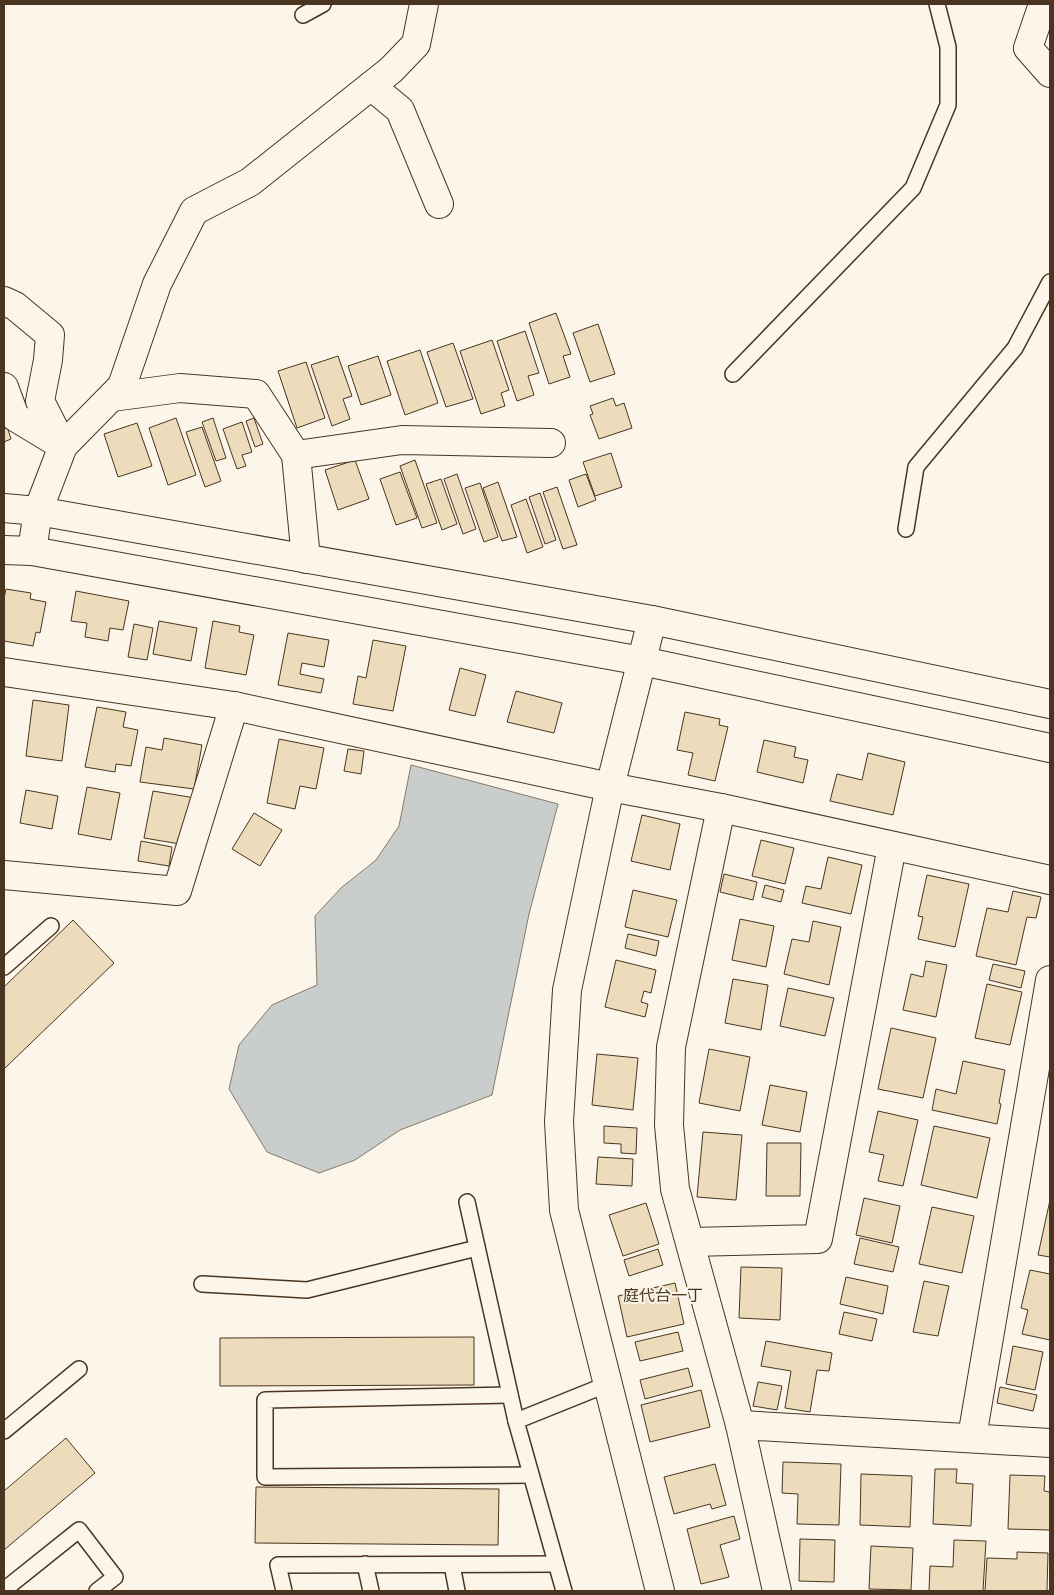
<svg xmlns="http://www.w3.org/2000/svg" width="1054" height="1595" viewBox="0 0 1054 1595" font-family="'Asap Condensed','Noto Sans JP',sans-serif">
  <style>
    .water { fill: #c9cecd; stroke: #887966 }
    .building { fill: #ecdcbc; stroke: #4a3520 }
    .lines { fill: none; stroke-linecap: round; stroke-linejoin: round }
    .service-casing { stroke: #4a3520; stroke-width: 18 }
    .minor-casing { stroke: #4a3520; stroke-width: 30 }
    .tertiary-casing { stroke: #4a3520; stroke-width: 30 }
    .service { stroke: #fbf6e9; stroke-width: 15 }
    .minor { stroke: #fbf6e9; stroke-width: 28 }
    .tertiary { stroke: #fbf6e9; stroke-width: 28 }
    .labels { text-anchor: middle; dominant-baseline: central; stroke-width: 4; stroke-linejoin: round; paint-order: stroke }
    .neighbourhood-label { font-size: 16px; fill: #4a3520; stroke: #fbf6e9 }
  </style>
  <rect width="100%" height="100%" fill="#fbf6e9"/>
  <path class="water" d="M411 765 558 804 529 914 492 1095 400 1130 355 1160 319 1173 267 1152 229 1089 239 1045 272 1005 317 985 315 916 341 888 376 860 399 826Z"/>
  <g class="building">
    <path d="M556 313 571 354 563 356 570 377 549 384 529 323Z"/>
    <path d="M598 324 615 374 590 382 573 333Z"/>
    <path d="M525 331 539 373 528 376 534 395 517 401 497 341Z"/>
    <path d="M492 340 509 390 501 393 505 406 481 414 460 351Z"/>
    <path d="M453 343 473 399 446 407 427 352Z"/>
    <path d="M420 350 438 403 405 415 387 361Z"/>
    <path d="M338 356 352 396 343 399 350 419 332 426 311 365Z"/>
    <path d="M378 356 391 395 361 405 348 366Z"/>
    <path d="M306 362 325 418 297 428 278 371Z"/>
    <path d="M613 398 616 406 624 403 632 428 599 439 590 415 593 414 590 406Z"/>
    <path d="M4 417 11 439 4 442Z"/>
    <path d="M176 418 196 475 168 485 149 428Z"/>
    <path d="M213 418 226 458 216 461 202 422Z"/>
    <path d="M254 418 263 444 255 447 246 421Z"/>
    <path d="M242 422 252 452 242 455 246 466 237 469 223 429Z"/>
    <path d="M137 423 152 466 118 477 104 434Z"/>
    <path d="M202 427 221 481 205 487 186 432Z"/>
    <path d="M611 453 622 487 595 496 583 462Z"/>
    <path d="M355 460 369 499 338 510 325 470Z"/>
    <path d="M415 460 437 523 422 528 400 466Z"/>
    <path d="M400 472 417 518 396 525 380 479Z"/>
    <path d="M457 474 476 529 463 534 444 479Z"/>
    <path d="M586 474 596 500 578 507 569 480Z"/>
    <path d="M441 479 457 524 442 530 426 484Z"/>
    <path d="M498 482 517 537 502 541 483 488Z"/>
    <path d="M480 483 498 537 484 542 465 488Z"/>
    <path d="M557 487 577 545 563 549 543 492Z"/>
    <path d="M540 493 556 540 545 544 529 497Z"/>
    <path d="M526 499 543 547 527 553 511 505Z"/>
    <path d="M6 589 31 593 30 599 46 602 40 633 36 632 33 646 4 641V598Z"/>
    <path d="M76 591 129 601 123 630 110 628 108 641 85 637 87 623 71 621Z"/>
    <path d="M159 621 197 628 191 661 153 654Z"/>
    <path d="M213 621 240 626 239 632 254 635 246 675 205 668Z"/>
    <path d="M134 624 153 628 147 660 128 657Z"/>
    <path d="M288 633 329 640 324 667 302 663 300 674 324 679 321 693 278 685Z"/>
    <path d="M373 640 406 646 393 711 353 704 358 676 366 678Z"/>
    <path d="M460 668 486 675 475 716 449 710Z"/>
    <path d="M516 691 562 703 554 733 507 722Z"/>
    <path d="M33 700 69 705 62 761 26 756Z"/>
    <path d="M97 707 126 712 123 727 138 730 131 766 116 764 115 772 85 767Z"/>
    <path d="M685 712 720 719 719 725 728 727 715 781 688 775 693 753 677 750Z"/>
    <path d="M164 738 202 745 194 789 140 782 146 747 162 750Z"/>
    <path d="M279 739 324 748 316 789 300 786 295 809 267 803Z"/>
    <path d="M764 740 796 747 794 757 808 760 803 783 757 772Z"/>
    <path d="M348 749 364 751 361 774 344 771Z"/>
    <path d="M868 753 905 762 893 815 830 801 837 774 862 780Z"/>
    <path d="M87 787 120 793 111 840 78 834Z"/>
    <path d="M26 790 58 796 52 829 20 823Z"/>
    <path d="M153 791 195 798 186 845 144 838Z"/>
    <path d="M254 813 282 830 260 866 232 849Z"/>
    <path d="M642 815 680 824 670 870 631 861Z"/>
    <path d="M761 840 794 848 785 884 752 876Z"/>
    <path d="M141 841 172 847 169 866 138 861Z"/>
    <path d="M828 857 862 865 851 914 802 903 806 886 821 889Z"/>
    <path d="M724 874 757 882 753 900 720 892Z"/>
    <path d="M927 875 969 884 955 947 918 939 923 917 918 916Z"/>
    <path d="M765 885 784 890 781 902 762 897Z"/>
    <path d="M633 890 677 900 668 937 625 927Z"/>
    <path d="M1013 891 1041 897 1036 918 1027 917 1016 965 976 956 987 908 1008 912Z"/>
    <path d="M740 919 774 926 766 967 732 960Z"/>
    <path d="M73 920 114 963 4 1069V987Z"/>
    <path d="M813 921 841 927 829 985 784 974 792 939 809 942Z"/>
    <path d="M628 934 659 941 656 956 625 948Z"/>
    <path d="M616 960 656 970 651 993 644 991 641 1002 648 1004 645 1017 605 1007Z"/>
    <path d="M926 961 947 965 936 1017 903 1010 911 974 923 977Z"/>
    <path d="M993 964 1025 971 1021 988 989 980Z"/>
    <path d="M733 979 768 985 761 1030 725 1023Z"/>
    <path d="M987 984 1022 992 1010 1045 975 1038Z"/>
    <path d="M788 988 834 998 825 1036 780 1026Z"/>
    <path d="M891 1028 936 1038 923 1098 878 1089Z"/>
    <path d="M709 1049 750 1057 740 1111 699 1103Z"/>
    <path d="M597 1054 638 1058 633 1110 592 1105Z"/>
    <path d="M963 1061 1005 1070 999 1103 1001 1104 997 1124 932 1110 936 1089 956 1094Z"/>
    <path d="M770 1085 807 1092 800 1132 762 1125Z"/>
    <path d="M878 1111 918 1120 903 1186 878 1181 884 1155 869 1152Z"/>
    <path d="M604 1126 637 1128 636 1154 621 1153V1144L604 1143Z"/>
    <path d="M934 1126 990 1138 977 1198 921 1185Z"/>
    <path d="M703 1132 742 1135 736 1200 697 1197Z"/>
    <path d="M767 1143H801L800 1196H766Z"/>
    <path d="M598 1157 633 1159 632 1186 596 1184Z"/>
    <path d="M864 1198 900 1206 892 1243 856 1235Z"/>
    <path d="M1050 1200V1257L1038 1255Z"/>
    <path d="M646 1203 659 1244 623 1256 609 1215Z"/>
    <path d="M932 1207 974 1216 962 1273 919 1264Z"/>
    <path d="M860 1238 899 1247 893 1272 854 1264Z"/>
    <path d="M658 1249 663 1265 629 1276 624 1260Z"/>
    <path d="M741 1267 782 1268 780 1320 739 1318Z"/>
    <path d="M1030 1270 1050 1274V1340L1022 1334 1028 1310 1021 1308Z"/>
    <path d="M846 1277 888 1286 883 1314 840 1304Z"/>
    <path d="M924 1281 949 1286 938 1336 913 1332Z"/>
    <path d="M675 1283 684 1324 627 1337 618 1296Z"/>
    <path d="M844 1312 877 1319 872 1341 839 1334Z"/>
    <path d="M678 1332 683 1351 640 1361 635 1342Z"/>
    <path d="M474 1337V1385L220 1386V1338Z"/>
    <path d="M766 1341 832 1353 829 1371 817 1370 810 1412 785 1408 791 1371 761 1366Z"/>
    <path d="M1013 1346 1043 1352 1035 1390 1006 1384Z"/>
    <path d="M688 1368 693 1386 645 1399 640 1380Z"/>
    <path d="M758 1382 782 1386 777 1410 753 1406Z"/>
    <path d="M1000 1387 1037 1395 1033 1411 997 1403Z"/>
    <path d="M701 1390 710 1427 650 1442 641 1405Z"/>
    <path d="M66 1438 95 1473 4 1550V1491Z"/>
    <path d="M783 1462 841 1464 839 1525 797 1524 798 1494 782 1493Z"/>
    <path d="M715 1464 726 1505 712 1509 710 1504 674 1514 664 1477Z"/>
    <path d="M935 1469H957L956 1483 973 1484 971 1526 933 1524Z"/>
    <path d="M861 1474 912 1476 910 1527 860 1525Z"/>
    <path d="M1010 1475 1045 1476 1044 1491 1050 1492V1530L1008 1529Z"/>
    <path d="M256 1487 499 1489 498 1545 255 1543Z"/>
    <path d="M734 1516 740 1539 720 1545 729 1577 701 1584 687 1529Z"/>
    <path d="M800 1539 835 1540 834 1582 799 1581Z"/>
    <path d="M954 1540 986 1541 983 1591H929L930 1566 953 1567Z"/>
    <path d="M871 1546 913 1548 911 1590 869 1589Z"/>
    <path d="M1017 1552 1048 1553 1047 1591H985L987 1558 1017 1559Z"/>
  </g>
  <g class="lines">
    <defs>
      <g id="service">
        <path d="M303 15 323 4"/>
        <path d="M733 374 913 188 948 105V47L937 4"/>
        <path d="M906 529 916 467 1015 348 1050 282"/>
        <path d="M4 967 51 926"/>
        <path d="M467 1202 516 1421 564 1591"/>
        <path d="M202 1284 307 1290 477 1248"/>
        <path d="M510 1395 265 1400V1477L531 1475"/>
        <path d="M516 1421 608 1384"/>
        <path d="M4 1431 79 1369"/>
        <path d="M365 1564 371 1591"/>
        <path d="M452 1565 457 1591"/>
        <path d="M4 1590 79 1530 115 1577 97 1591"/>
        <path d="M284 1591 278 1565 556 1564"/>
      </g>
      <g id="minor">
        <path d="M1043 4 1028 48 1050 73"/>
        <path d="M371 86 400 110 439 204"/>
        <path d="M4 301 15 306 50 335 48 360 40 401 63 446"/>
        <path d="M4 387 15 417 63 446"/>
        <path d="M112 397 180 388 256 394 296 455"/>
        <path d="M32 551 38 511 63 446 122 386 157 284 194 211 250 182 391 70 416 44 424 4"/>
        <path d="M306 559 296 455 402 440 551 443"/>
        <path d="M4 672 234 706 610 787 721 808 1050 880"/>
        <path d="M721 808 671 1047 669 1125 675 1189 740 1425 777 1591"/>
        <path d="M4 875 177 891 234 706"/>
        <path d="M690 1242 818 1239 892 846"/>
        <path d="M740 1425 1050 1443"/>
        <path d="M972 1437 1050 980"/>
      </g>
      <g id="tertiary">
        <path d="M4 508 38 511 652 620 1050 704"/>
        <path d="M4 550 32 551 642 661 1050 748"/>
        <path d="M652 620 610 787 567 990 559 1122 564 1210 660 1591"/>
      </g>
    </defs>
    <use href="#service" class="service-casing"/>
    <use href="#minor" class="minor-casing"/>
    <use href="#tertiary" class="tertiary-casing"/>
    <use href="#service" class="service"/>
    <use href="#minor" class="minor"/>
    <use href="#tertiary" class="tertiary"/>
  </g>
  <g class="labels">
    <g class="neighbourhood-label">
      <text x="663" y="1295">庭代台一丁</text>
    </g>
  </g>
  <rect width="1054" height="1595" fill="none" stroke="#4a3520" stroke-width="10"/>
</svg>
